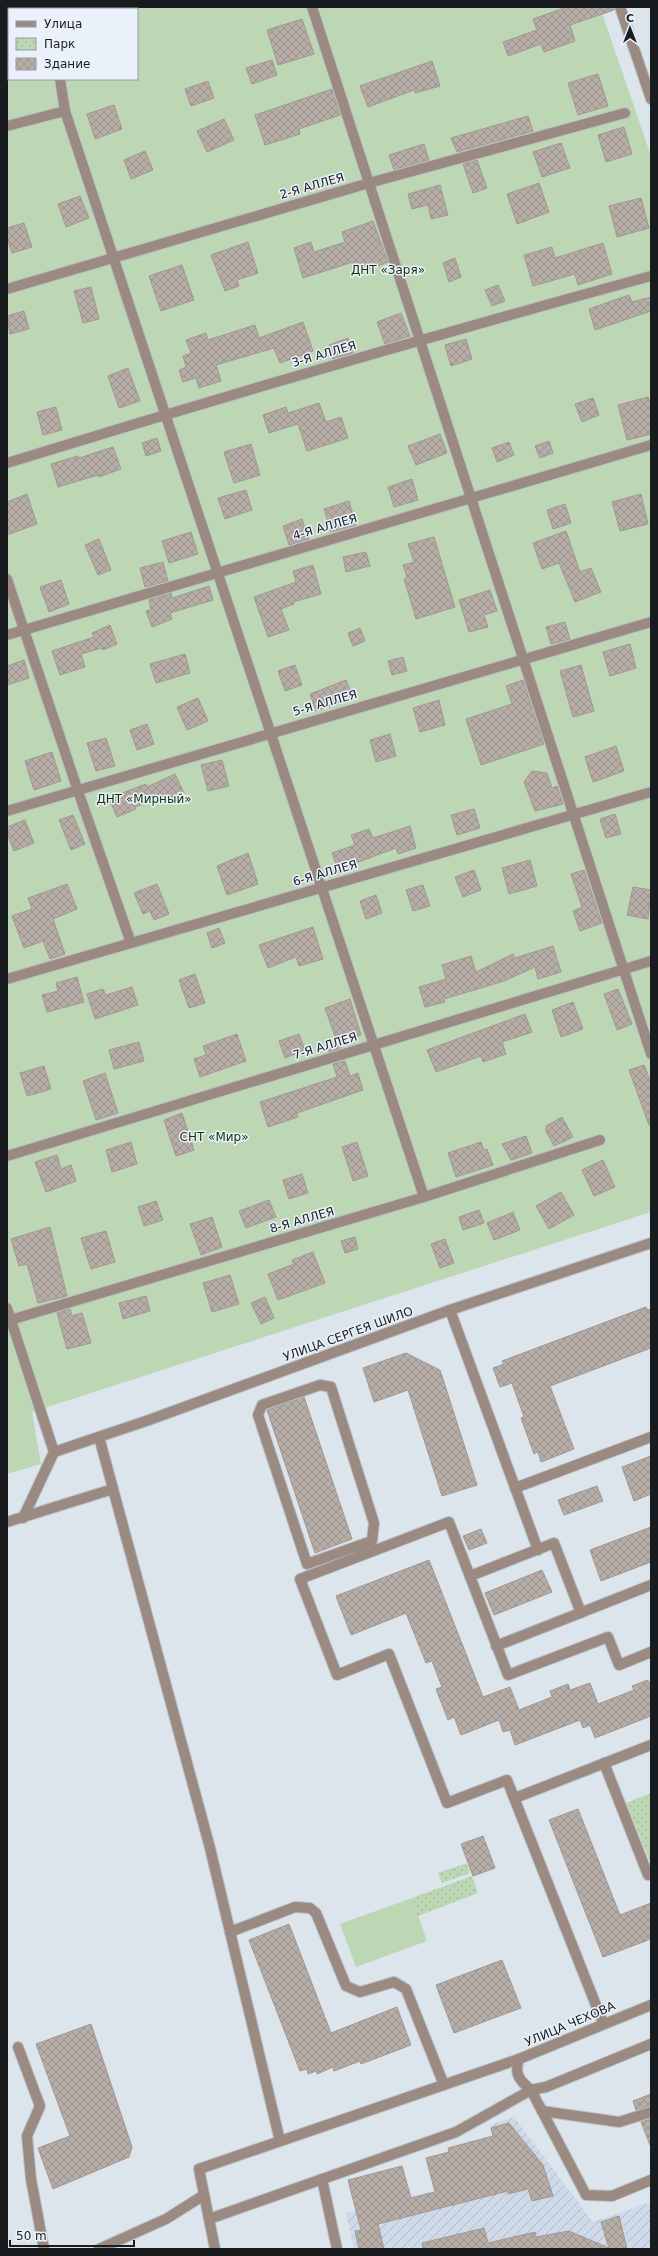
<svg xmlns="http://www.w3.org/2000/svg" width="658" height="2256" viewBox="0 0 658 2256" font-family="'DejaVu Sans',sans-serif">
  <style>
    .industrial { fill: url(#industrial-furrows) }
    .green { fill: #bdd7b5 }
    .park { fill: url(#park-dots) }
    .building { fill: url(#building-cross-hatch); stroke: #a19792 }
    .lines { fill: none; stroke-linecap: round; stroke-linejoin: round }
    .minor-casing { stroke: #b9c0c7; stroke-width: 12 }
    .minor { stroke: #9b8a81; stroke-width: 10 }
    .labels { text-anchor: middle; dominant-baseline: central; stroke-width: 3; stroke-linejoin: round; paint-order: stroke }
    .street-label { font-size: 12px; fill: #191c1f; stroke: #eaf1fa }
    .park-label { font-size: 12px; fill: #113303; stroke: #eaf1fa }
  </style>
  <defs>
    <pattern id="industrial-furrows" width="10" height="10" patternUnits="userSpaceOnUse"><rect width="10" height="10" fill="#cedae9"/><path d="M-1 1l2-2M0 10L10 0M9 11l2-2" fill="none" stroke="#b0bac7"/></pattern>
    <pattern id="park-dots" width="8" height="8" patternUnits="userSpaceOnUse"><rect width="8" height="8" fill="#bdd7b5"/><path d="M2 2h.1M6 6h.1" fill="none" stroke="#a2b89b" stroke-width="1.8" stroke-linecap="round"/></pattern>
    <pattern id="building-cross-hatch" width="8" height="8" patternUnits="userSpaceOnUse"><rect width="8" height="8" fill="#b7ada7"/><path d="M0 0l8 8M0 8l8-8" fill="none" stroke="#9d948f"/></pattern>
  </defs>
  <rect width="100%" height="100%" fill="#dce4ec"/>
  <path class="industrial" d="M514 2117 593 2222 651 2202V2249H354L346 2213 501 2174 490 2125Z"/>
  <g class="green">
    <path d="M53 7H600L651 156V1212L32 1412 41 1464 7 1474V19L9 18V79H137V9H46Z"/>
    <path d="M412 1898 427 1941 356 1967 340 1924Z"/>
  </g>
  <g class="park">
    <path d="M651 1793V1864L626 1803Z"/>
    <path d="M467 1863 470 1873 442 1883 438 1873Z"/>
    <path d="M472 1876 478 1893 418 1916 412 1898Z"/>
  </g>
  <g class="building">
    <path d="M567 7H614V10L570 25 575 41 544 52 541 44 508 56 503 42 537 30 533 19Z"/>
    <path d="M302 19 314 54 278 65 267 30Z"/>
    <path d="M272 60 277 75 252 84 246 68Z"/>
    <path d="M432 61 440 86 415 93 414 90 368 107 360 86Z"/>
    <path d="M598 74 608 106 578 115 568 83Z"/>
    <path d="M208 81 214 98 191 106 185 89Z"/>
    <path d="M332 89 340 115 299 129 300 134 265 145 255 115Z"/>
    <path d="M114 105 122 129 95 139 87 114Z"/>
    <path d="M528 116 533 131 457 152 451 138Z"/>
    <path d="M224 119 234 140 207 152 197 131Z"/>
    <path d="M624 127 632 154 606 162 598 135Z"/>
    <path d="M561 143 570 168 542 177 533 152Z"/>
    <path d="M424 144 429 160 394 170 389 155Z"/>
    <path d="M145 151 153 170 131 179 124 160Z"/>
    <path d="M477 160 487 188 473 193 463 164Z"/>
    <path d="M539 183 549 212 517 224 507 194Z"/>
    <path d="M440 185 448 215 431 219 428 205 412 209 408 194Z"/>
    <path d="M80 196 89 218 66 227 58 204Z"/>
    <path d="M641 198 649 228 617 237 609 206Z"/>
    <path d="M373 221 388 262 357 274 353 262 303 278 294 248 311 242 314 252 345 242 342 232Z"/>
    <path d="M24 223 32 247 12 253 7 238V228Z"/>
    <path d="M248 242 258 273 237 280 239 286 225 291 211 255Z"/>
    <path d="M603 243 612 274 578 285 575 274 533 286 524 255 552 247 555 258Z"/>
    <path d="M455 258 461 277 449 282 443 263Z"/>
    <path d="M182 265 194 300 161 311 149 276Z"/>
    <path d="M498 285 505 301 492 306 485 290Z"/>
    <path d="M91 287 99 319 83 323 74 291Z"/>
    <path d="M629 295 632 302 651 297V311L595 330 589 309Z"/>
    <path d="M24 311 29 329 10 334 7 316Z"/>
    <path d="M401 313 410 336 385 344 377 322Z"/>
    <path d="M303 322 313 351 280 363 274 348 216 365 221 381 199 388 196 378 183 382 179 370 186 367 183 356 191 353 186 340 206 333 208 340 255 325 259 338Z"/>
    <path d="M348 338 353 353 333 359 329 345Z"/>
    <path d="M466 339 472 359 451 366 445 345Z"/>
    <path d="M128 368 140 401 119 408 108 376Z"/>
    <path d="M648 397 651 406V434L627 440 618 405Z"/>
    <path d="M593 398 599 415 582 422 575 404Z"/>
    <path d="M319 403 326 422 341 417 348 438 307 451 298 424 269 433 263 415 286 407 288 413Z"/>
    <path d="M56 407 62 430 43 435 37 412Z"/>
    <path d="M440 434 447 453 416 465 408 446Z"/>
    <path d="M157 438 161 451 146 456 142 443Z"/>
    <path d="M549 441 553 453 540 458 535 446Z"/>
    <path d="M509 442 514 455 497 462 492 448Z"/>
    <path d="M251 444 260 475 234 483 224 452Z"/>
    <path d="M113 447 121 469 99 477 98 475 58 487 51 464 78 456 79 458Z"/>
    <path d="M412 479 418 500 394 507 388 487Z"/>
    <path d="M246 490 252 510 225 519 218 498Z"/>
    <path d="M27 494 37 524 7 535V502Z"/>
    <path d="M641 494 648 524 620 531 612 502Z"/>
    <path d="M349 501 356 525 331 532 324 509Z"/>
    <path d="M565 504 571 523 553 529 547 510Z"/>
    <path d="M302 519 309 539 289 545 283 526Z"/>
    <path d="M566 531 580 572 591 568 601 592 575 602 559 563 542 569 533 543Z"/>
    <path d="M191 532 198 554 169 563 162 541Z"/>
    <path d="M434 537 455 607 416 619 404 579 407 577 403 565 414 562 408 544Z"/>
    <path d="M99 539 111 570 98 575 85 545Z"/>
    <path d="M366 552 370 566 346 572 343 557Z"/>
    <path d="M163 562 168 581 145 587 140 568Z"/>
    <path d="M313 565 321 594 293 602 294 604 281 609 289 630 268 637 254 597 296 582 293 571Z"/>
    <path d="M61 580 69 604 49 612 40 587Z"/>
    <path d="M209 586 213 600 170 613 172 619 152 627 146 611 151 610 149 600 171 593 172 598Z"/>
    <path d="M490 590 497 611 484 615 488 627 469 632 459 600Z"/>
    <path d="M565 622 570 639 551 644 546 627Z"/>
    <path d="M110 625 117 644 103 650 102 648 81 654 85 667 60 675 52 651 94 637 92 633Z"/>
    <path d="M360 628 365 641 353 646 348 633Z"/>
    <path d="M630 644 636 668 610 676 603 652Z"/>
    <path d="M185 654 190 673 156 683 150 664Z"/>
    <path d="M403 657 407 671 392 675 388 661Z"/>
    <path d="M24 660 29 678 7 685V666Z"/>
    <path d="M295 665 302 685 285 691 278 671Z"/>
    <path d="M581 665 594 711 573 717 560 671Z"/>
    <path d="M346 680 353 697 316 711 310 694Z"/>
    <path d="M523 680 544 744 481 765 466 719 512 704 506 686Z"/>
    <path d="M198 698 208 721 187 730 177 707Z"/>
    <path d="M439 700 445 725 420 732 413 708Z"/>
    <path d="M147 724 154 744 137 750 130 730Z"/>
    <path d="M390 734 396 756 376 762 370 740Z"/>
    <path d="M106 738 115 766 96 771 87 743Z"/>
    <path d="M616 746 624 771 593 782 585 757Z"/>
    <path d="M52 752 61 781 34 790 25 761Z"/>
    <path d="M222 760 229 786 208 791 201 765Z"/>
    <path d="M532 771 547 773 552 788 557 786 563 804 535 811 524 782Z"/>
    <path d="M175 774 184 793 171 799 169 795 135 807 136 809 117 817 109 798 146 784 147 787Z"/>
    <path d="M474 809 480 828 457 835 451 815Z"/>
    <path d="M615 814 621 834 606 838 600 819Z"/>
    <path d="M73 815 85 844 71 850 59 820Z"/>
    <path d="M25 820 34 843 14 851 7 833V827Z"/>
    <path d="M410 826 416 848 398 854 396 848 353 864 354 869 339 873 332 853 355 845 351 835 369 829 373 838Z"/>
    <path d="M248 853 258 884 227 895 217 866Z"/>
    <path d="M530 860 537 886 509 894 502 868Z"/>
    <path d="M474 870 481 890 463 897 455 877Z"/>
    <path d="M584 870 602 923 580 931 573 911 582 907 571 874Z"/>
    <path d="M67 884 77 909 53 919 65 954 50 959 43 941 24 948 12 916 32 909 28 898Z"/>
    <path d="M157 884 169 914 154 920 150 911 143 914 134 893Z"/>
    <path d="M423 885 430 906 413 911 406 890Z"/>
    <path d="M633 887 651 890 648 919 627 915Z"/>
    <path d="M376 895 382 913 366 919 360 901Z"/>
    <path d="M313 927 323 959 299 966 296 957 268 968 259 945Z"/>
    <path d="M219 928 225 943 212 948 207 933Z"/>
    <path d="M553 946 561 972 538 979 535 967 504 981 444 999 445 1002 425 1007 419 987 446 979 442 965 471 956 476 972 513 954 515 958Z"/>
    <path d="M195 974 205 1003 189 1008 179 980Z"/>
    <path d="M77 977 84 1002 47 1012 42 995 58 991 56 983Z"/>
    <path d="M132 987 138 1005 95 1019 87 994 103 989 106 995Z"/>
    <path d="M618 989 632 1024 617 1030 604 994Z"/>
    <path d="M350 999 361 1035 339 1042 341 1048 329 1052 327 1045 337 1042 325 1008Z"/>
    <path d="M573 1002 583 1029 561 1037 552 1010Z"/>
    <path d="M525 1014 532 1032 502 1042 506 1054 483 1062 481 1056 436 1072 427 1050Z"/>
    <path d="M237 1034 246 1061 200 1077 194 1059 206 1055 203 1046Z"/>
    <path d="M299 1034 305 1050 285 1058 279 1041Z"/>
    <path d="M139 1042 144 1061 114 1069 109 1050Z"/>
    <path d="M345 1061 350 1076 358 1073 363 1090 297 1113 298 1117 268 1127 260 1102 337 1077 333 1064Z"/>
    <path d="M644 1065 651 1083V1125H649L629 1070Z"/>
    <path d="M44 1066 51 1089 27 1096 20 1073Z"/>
    <path d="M105 1073 118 1113 96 1120 83 1081Z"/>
    <path d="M182 1113 194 1150 176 1156 164 1120Z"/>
    <path d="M562 1117 573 1137 554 1146 546 1131V1126Z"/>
    <path d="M526 1136 532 1153 511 1160 502 1144Z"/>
    <path d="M131 1142 137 1164 112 1172 106 1150Z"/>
    <path d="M357 1142 368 1176 353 1181 342 1147Z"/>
    <path d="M481 1142 484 1150 487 1149 493 1165 456 1177 448 1153Z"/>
    <path d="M57 1155 61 1169 71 1165 76 1181 46 1192 35 1162Z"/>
    <path d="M603 1160 615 1187 594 1196 582 1170Z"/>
    <path d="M302 1174 308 1193 289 1199 283 1180Z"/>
    <path d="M561 1192 574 1215 549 1229 536 1206Z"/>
    <path d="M269 1200 276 1217 246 1228 239 1211Z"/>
    <path d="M156 1201 163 1220 144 1226 138 1207Z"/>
    <path d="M479 1210 484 1223 463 1230 459 1217Z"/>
    <path d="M513 1212 520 1230 494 1240 487 1223Z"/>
    <path d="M212 1217 222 1247 201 1255 190 1224Z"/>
    <path d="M50 1227 67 1296 38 1303 27 1264 19 1266 11 1239Z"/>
    <path d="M106 1231 115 1262 91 1269 81 1238Z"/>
    <path d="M355 1237 358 1249 345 1253 341 1241Z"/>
    <path d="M445 1239 454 1263 440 1268 431 1244Z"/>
    <path d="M313 1252 325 1283 278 1300 268 1274 294 1264 292 1260Z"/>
    <path d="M230 1275 239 1304 212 1312 203 1283Z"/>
    <path d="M146 1296 150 1311 123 1319 119 1303Z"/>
    <path d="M265 1297 274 1318 261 1324 251 1303Z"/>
    <path d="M646 1307 648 1310 651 1309V1348L550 1386 574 1449 541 1462 538 1452 534 1454 521 1418 524 1417 512 1383 500 1387 493 1368 504 1364 502 1361Z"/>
    <path d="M70 1309 72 1316 82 1313 91 1343 67 1349 57 1313Z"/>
    <path d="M406 1353 440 1370 477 1485 442 1496 408 1390 374 1402 363 1368Z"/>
    <path d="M304 1397 352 1539 315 1553 267 1410Z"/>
    <path d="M651 1456V1494L634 1501 622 1467Z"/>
    <path d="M597 1486 603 1501 564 1515 558 1500Z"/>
    <path d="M651 1527V1562L601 1581 590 1550Z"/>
    <path d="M481 1529 487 1543 469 1550 463 1536Z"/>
    <path d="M429 1560 483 1697 510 1687 519 1710 552 1697 550 1691 568 1684 570 1690 590 1683 598 1704 634 1690 632 1686 648 1680 651 1687V1716L595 1738 590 1725 583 1728 580 1720 515 1745 510 1730 503 1732 499 1720 461 1735 454 1717 448 1720 436 1689 442 1687 432 1661 426 1663 406 1613 351 1635 336 1596Z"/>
    <path d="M542 1570 552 1592 494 1615 485 1593Z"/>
    <path d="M578 1809 620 1915 651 1903V1939L603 1957 549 1820Z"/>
    <path d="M483 1836 495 1868 473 1876 461 1844Z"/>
    <path d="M289 1924 331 2033 397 2007 411 2045 361 2064 360 2061 334 2071 333 2067 317 2074 316 2071 308 2074 307 2069 300 2071 249 1940Z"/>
    <path d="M502 1960 521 2008 454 2033 436 1985Z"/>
    <path d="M91 2024 132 2147 129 2157 53 2189 38 2148 70 2136 36 2044Z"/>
    <path d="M651 2094V2106L636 2110 633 2101Z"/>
    <path d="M651 2119V2145H650L641 2122Z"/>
    <path d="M509 2123 543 2165 553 2196 532 2201 528 2189 508 2194V2191L378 2224 384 2249H359L355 2231 361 2230 348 2180 402 2166 411 2198 435 2192 426 2158 449 2152 448 2148 493 2136 491 2128Z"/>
    <path d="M619 2216 627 2249H423L422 2243 484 2228 488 2243 535 2232 536 2237 569 2231 609 2248 601 2222Z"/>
  </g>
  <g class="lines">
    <defs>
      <g id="minor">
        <path d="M56 7V9"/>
        <path d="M312 7 651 1054"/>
        <path d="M620 7 651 99"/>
        <path d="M60 79 65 111 424 1197"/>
        <path d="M7 126 65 111"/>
        <path d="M7 289 369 183 625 113"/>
        <path d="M7 463C221 397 435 335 651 276"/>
        <path d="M7 579 78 791 131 943"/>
        <path d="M7 635 651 445"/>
        <path d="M7 811 651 622"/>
        <path d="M7 979 651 792"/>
        <path d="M7 1156 651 961"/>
        <path d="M7 1308 54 1452 23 1518"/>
        <path d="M450 1310 538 1550"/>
        <path d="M7 1321 424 1197 600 1140"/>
        <path d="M320 1385 331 1387 374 1523 372 1541 307 1564 258 1415 262 1405Z"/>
        <path d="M99 1437 210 1848 280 2141"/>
        <path d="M54 1452 149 1420 450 1310 651 1243"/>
        <path d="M515 1488 651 1437"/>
        <path d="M7 1522 113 1489"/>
        <path d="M470 1576 554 1543 581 1613"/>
        <path d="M496 1646 651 1585"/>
        <path d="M604 1763 648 1875 651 1874"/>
        <path d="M515 1798 651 1745"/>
        <path d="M230 1932 295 1907 310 1908 316 1913 346 1986 360 1992 394 1982 406 1989 444 2085"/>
        <path d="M603 2023 507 1780 447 1803 389 1654 337 1675 300 1579 449 1522 508 1675 608 1637 619 1665 651 1652"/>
        <path d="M18 2047 40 2106 27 2136 31 2179 44 2249"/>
        <path d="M519 2059C514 2074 519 2080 531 2090L546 2087 651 2044"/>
        <path d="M542 2111 619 2122 651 2112"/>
        <path d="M322 2179 337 2249"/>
        <path d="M209 2219 456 2132 531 2090 586 2195 612 2196 651 2180"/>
        <path d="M99 2249 166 2219 204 2195"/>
        <path d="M215 2249 199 2169 519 2059 651 2005"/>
      </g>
    </defs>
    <use href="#minor" class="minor-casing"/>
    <use href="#minor" class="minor"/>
  </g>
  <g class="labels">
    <g class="street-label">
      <text transform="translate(312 186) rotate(-16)">2-Я АЛЛЕЯ</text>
      <text transform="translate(324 354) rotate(-16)">3-Я АЛЛЕЯ</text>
      <text transform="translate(325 527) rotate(-16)">4-Я АЛЛЕЯ</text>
      <text transform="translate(325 703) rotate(-16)">5-Я АЛЛЕЯ</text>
      <text transform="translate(325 873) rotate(-16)">6-Я АЛЛЕЯ</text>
      <text transform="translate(325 1046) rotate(-17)">7-Я АЛЛЕЯ</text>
      <text transform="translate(302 1220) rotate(-16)">8-Я АЛЛЕЯ</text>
      <text transform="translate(348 1334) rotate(-20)">УЛИЦА СЕРГЕЯ ШИЛО</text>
      <text transform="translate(570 2024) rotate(-23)">УЛИЦА ЧЕХОВА</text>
    </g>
    <g class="park-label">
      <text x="388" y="270">ДНТ «Заря»</text>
      <text x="144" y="799">ДНТ «Мирный»</text>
      <text x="214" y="1137">СНТ «Мир»</text>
    </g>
  </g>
  <rect width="658" height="2256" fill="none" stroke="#191c1f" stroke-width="16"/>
  <rect x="8" y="8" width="130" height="72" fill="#eaf1fa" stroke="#969ca2"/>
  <rect x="16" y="21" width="20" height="6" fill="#9b8a81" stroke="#969ca2"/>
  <text x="44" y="28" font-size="12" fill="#191c1f">Улица</text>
  <rect x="16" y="38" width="20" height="12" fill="url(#park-dots)" stroke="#969ca2"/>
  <text x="44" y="48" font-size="12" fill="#191c1f">Парк</text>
  <rect x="16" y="58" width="20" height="12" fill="url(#building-cross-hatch)" stroke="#969ca2"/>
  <text x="44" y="68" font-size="12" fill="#191c1f">Здание</text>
  <g transform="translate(630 28)" stroke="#eaf1fa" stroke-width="3" paint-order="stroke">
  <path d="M0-3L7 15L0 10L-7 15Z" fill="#191c1f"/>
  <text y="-6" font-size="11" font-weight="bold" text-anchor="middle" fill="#191c1f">С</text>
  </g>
  <path d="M10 2240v6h124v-6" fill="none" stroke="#191c1f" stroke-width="2"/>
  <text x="16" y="2240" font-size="12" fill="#191c1f" stroke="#eaf1fa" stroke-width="3" paint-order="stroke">50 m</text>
</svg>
